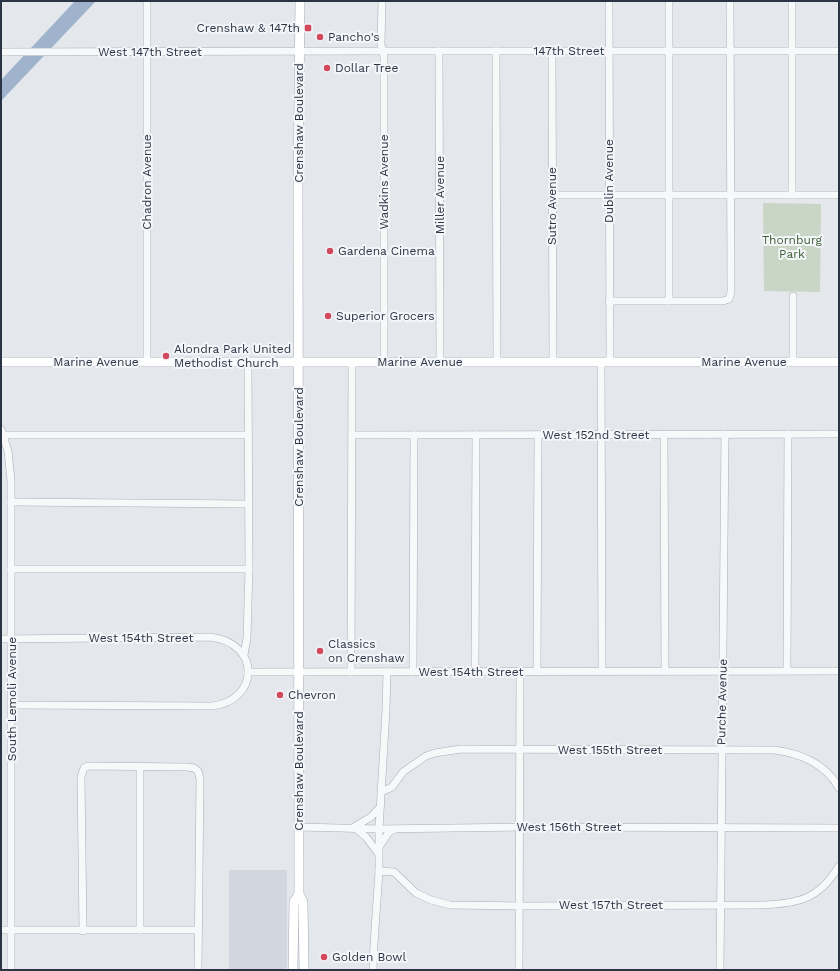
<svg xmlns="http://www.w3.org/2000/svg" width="840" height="971" viewBox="0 0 840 971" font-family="'Work Sans',sans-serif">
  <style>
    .built { fill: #d2d6de }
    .park { fill: #c9d6c5 }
    .water { fill: #9fb4cc }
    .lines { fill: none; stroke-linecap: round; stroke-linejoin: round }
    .minor-casing { stroke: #a9aeb7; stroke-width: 8 }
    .major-casing { stroke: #a3abb8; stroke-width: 10 }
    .minor { stroke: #f7f8fa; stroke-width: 7 }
    .major { stroke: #fff; stroke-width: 9 }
    .poi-dot { fill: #d1495b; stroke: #f4f6f9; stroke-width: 1.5 }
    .labels { text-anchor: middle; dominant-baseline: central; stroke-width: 4; stroke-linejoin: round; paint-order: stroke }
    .poi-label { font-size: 12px; fill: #2b3445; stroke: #f4f6f9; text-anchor: start }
    .street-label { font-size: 12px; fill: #2b3445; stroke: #f4f6f9 }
    .park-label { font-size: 12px; fill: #3f6138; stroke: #f4f6f9 }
  </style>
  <rect width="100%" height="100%" fill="#e4e7ec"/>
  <path class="built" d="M229 870H287V967L285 969H229Z"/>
  <path class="park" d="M763 203 821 204 820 292 764 291Z"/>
  <path class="water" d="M75 1H96L1 101V80Z"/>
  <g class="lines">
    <defs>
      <g id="minor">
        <path d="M147 1V362"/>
        <path d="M382 1 381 44 384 57V362"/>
        <path d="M609 1 610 362"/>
        <path d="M669 1V301"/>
        <path d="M439 51 440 362"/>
        <path d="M496 51 497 362"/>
        <path d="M552 51 553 362"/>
        <path d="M1 52 383 51H839"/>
        <path d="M552 195H839"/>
        <path d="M792 195V1"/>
        <path d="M793 296V362"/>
        <path d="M609 301H723L729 299 731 292 730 1"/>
        <path d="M601 362 602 671"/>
        <path d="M1 429 8 451 11 480V970"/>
        <path d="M664 434 665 671"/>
        <path d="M1 435H248"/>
        <path d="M352 435 839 434"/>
        <path d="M11 502 249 504"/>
        <path d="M11 569H249"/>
        <path d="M1 639 210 637C262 643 259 701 212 706L12 705"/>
        <path d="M244 655 247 638 249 569 248 362"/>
        <path d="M787 671 788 434"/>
        <path d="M248 672 839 671"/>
        <path d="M351 672 352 362"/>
        <path d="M413 672 414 435"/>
        <path d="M475 672 476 435"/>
        <path d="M537 672 538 435"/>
        <path d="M381 792 392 787 403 772 426 756 435 753 461 749 774 750C800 753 826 764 839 788"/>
        <path d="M299 827 379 829 519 827 839 828"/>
        <path d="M379 847 389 832 395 829"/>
        <path d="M378 853 366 837 354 827 371 817 380 807"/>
        <path d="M379 871 394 872 416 893 431 900 450 905 519 906 760 905C797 904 819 900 839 866"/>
        <path d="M1 930H199"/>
        <path d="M140 930V767"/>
        <path d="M83 931 81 777 84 768 88 766 187 767 194 768 198 771 200 779 198 970"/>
        <path d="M373 970 374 944 379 871V829L386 710 387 672"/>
        <path d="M519 970 520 672"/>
        <path d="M720 970 725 434"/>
      </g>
      <g id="major">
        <path d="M300 1 298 191 299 894 303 902 304 970"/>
        <path d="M1 362H839"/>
        <path d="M293 970 294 902 299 894"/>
      </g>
    </defs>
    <use href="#minor" class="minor-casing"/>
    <use href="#major" class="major-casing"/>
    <use href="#minor" class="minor"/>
    <use href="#major" class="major"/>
  </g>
  <g class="poi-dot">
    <rect x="304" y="24" width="8" height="8" rx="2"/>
    <circle cx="320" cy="37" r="4"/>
    <circle cx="327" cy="68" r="4"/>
    <circle cx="330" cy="251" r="4"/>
    <circle cx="328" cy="316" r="4"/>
    <circle cx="166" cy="356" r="4"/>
    <circle cx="320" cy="651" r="4"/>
    <circle cx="280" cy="695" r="4"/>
    <circle cx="324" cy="957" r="4"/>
  </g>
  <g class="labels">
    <g class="poi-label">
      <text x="300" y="28" text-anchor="end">Crenshaw &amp; 147th</text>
      <text x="328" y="37">Pancho's</text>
      <text x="335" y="68">Dollar Tree</text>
      <text x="338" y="251">Gardena Cinema</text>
      <text x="336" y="316">Superior Grocers</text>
      <text x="174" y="349">Alondra Park United<tspan x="174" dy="14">Methodist Church</tspan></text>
      <text x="328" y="644">Classics<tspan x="328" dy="14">on Crenshaw</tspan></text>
      <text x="288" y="695">Chevron</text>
      <text x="332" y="957">Golden Bowl</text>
    </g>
    <g class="street-label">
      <text x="569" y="51">147th Street</text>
      <text x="150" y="52">West 147th Street</text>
      <text transform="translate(299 123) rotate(-90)">Crenshaw Boulevard</text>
      <text transform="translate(609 181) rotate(-90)">Dublin Avenue</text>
      <text transform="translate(147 182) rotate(-90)">Chadron Avenue</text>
      <text transform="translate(384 182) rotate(-90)">Wadkins Avenue</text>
      <text transform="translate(440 195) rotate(-90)">Miller Avenue</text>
      <text transform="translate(552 206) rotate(-90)">Sutro Avenue</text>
      <text x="96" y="362">Marine Avenue</text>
      <text x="420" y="362">Marine Avenue</text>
      <text x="744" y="362">Marine Avenue</text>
      <text x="596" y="435">West 152nd Street</text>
      <text transform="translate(299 447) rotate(-90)">Crenshaw Boulevard</text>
      <text x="141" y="638">West 154th Street</text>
      <text x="471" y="672">West 154th Street</text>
      <text transform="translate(12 699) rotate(-90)">South Lemoli Avenue</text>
      <text transform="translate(722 702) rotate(-89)">Purche Avenue</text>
      <text x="610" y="750">West 155th Street</text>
      <text transform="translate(299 771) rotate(-90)">Crenshaw Boulevard</text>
      <text x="569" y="827">West 156th Street</text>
      <text x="611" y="905">West 157th Street</text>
    </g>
    <g class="park-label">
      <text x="792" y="240">Thornburg<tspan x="792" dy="14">Park</tspan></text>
    </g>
  </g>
  <rect width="840" height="971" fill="none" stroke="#2b3445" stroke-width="4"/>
</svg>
